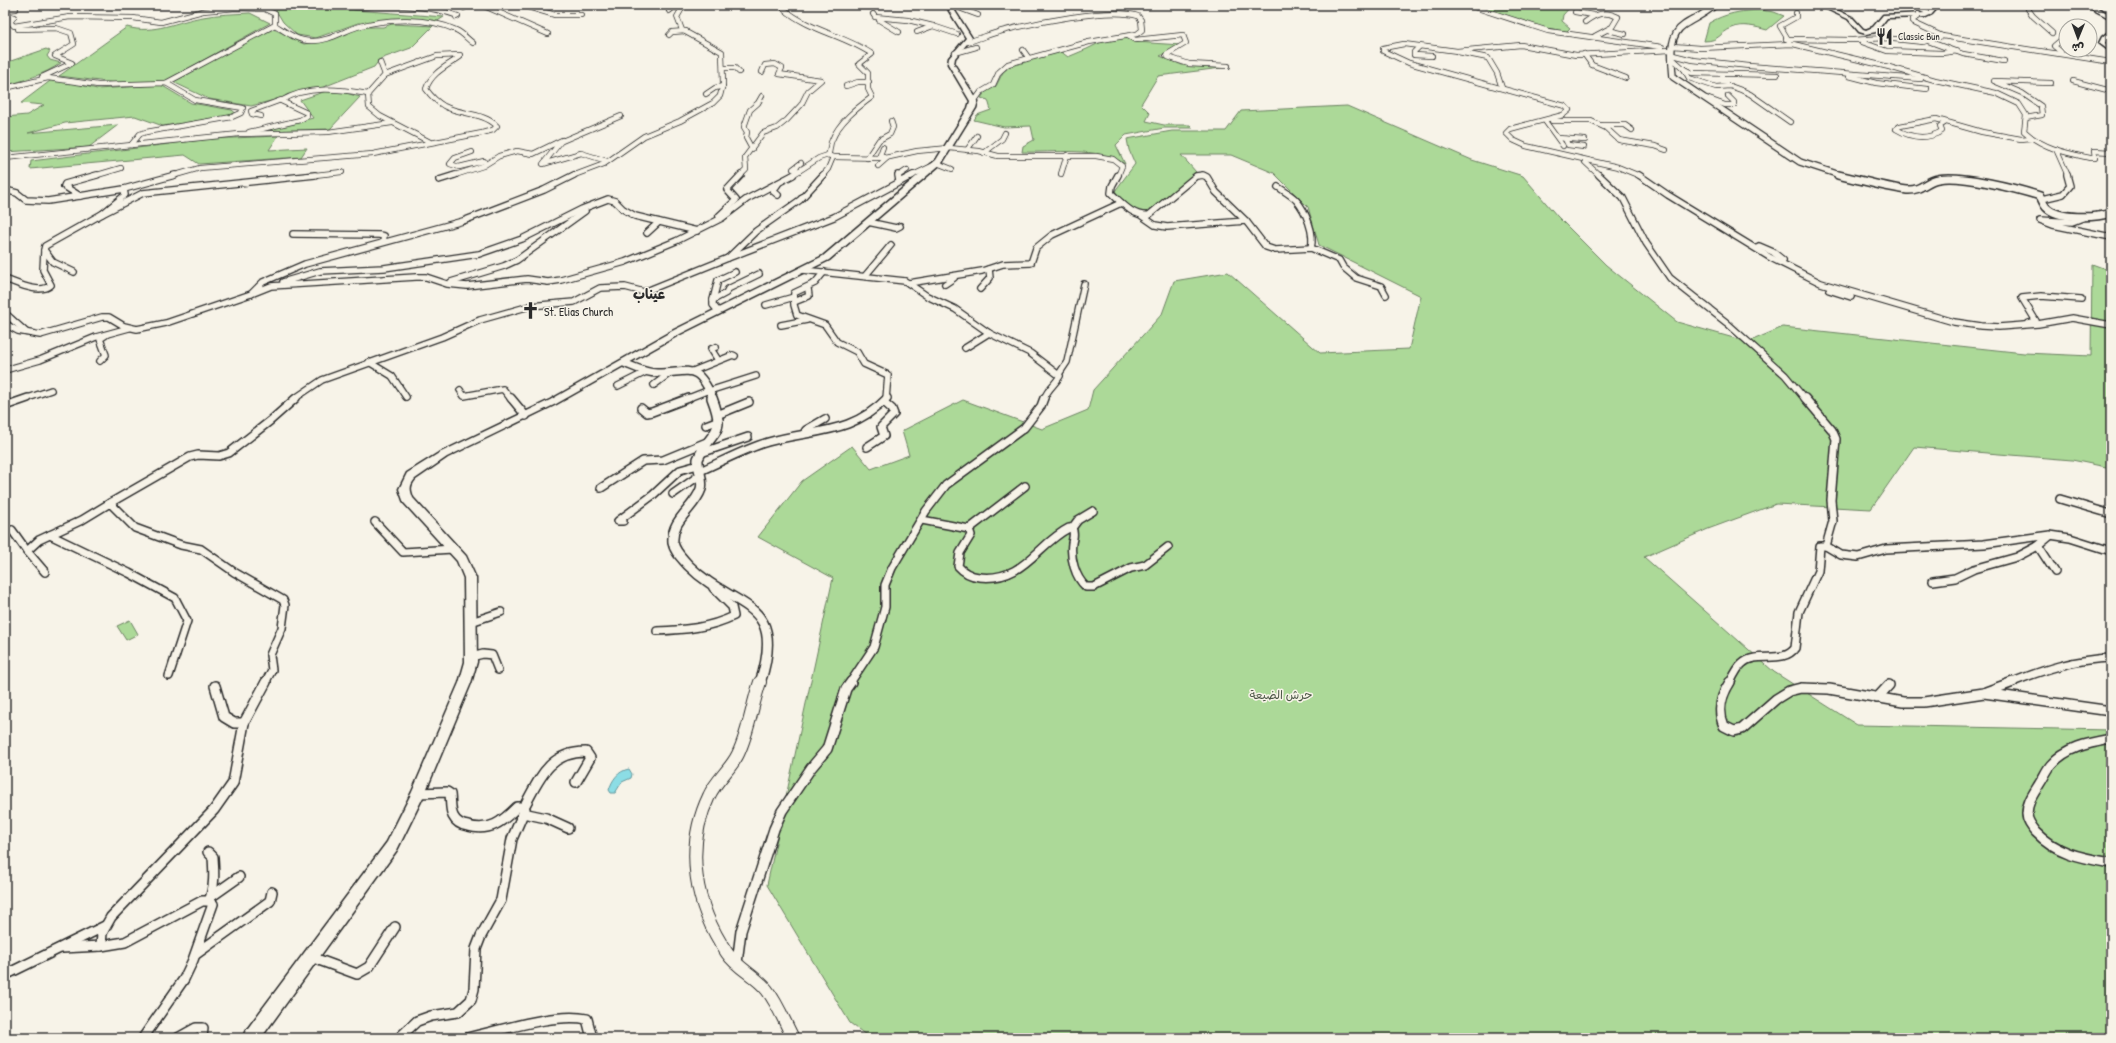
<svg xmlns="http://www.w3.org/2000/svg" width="2116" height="1043" viewBox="0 0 2116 1043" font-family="'Patrick Hand','Playpen Sans Arabic',sans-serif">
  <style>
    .green { fill: #acd998; stroke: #6c8262 }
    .water { fill: #8cdde5; stroke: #65969b }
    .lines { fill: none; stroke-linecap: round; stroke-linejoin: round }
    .minor-far3-casing { stroke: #2b2b2b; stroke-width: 6 }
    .minor-far2-casing { stroke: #2b2b2b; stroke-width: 8 }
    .minor-far1-casing { stroke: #2b2b2b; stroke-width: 10 }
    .minor-casing { stroke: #2b2b2b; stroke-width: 12 }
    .tertiary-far3-casing { stroke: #2b2b2b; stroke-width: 8 }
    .tertiary-far2-casing { stroke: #2b2b2b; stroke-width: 10 }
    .tertiary-far1-casing { stroke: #2b2b2b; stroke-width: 12 }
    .tertiary-casing { stroke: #2b2b2b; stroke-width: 14 }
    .primary-casing { stroke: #2b2b2b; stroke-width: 3 }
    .minor-far3 { stroke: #f7f3e8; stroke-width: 4.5 }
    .minor-far2 { stroke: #f7f3e8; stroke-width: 5.5 }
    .minor-far1 { stroke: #f7f3e8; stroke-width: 7 }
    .minor { stroke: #f7f3e8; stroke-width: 9 }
    .tertiary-far3 { stroke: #f7f3e8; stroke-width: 5.5 }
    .tertiary-far2 { stroke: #f7f3e8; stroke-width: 7 }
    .tertiary-far1 { stroke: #f7f3e8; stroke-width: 9 }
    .tertiary { stroke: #f7f3e8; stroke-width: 12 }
    .primary { fill: #f7f3e8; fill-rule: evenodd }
    .labels { text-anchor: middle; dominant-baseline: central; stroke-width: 3; stroke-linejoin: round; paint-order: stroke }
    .far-poi-label { font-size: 10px; fill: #2b2b2b; stroke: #f7f3e8; text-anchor: start }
    .poi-label { font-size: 12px; fill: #2b2b2b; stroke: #f7f3e8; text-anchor: start }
    .park-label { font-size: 12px; fill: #4b5646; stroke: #f7f3e8 }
    .quarter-label { font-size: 14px; font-weight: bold; fill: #2b2b2b; stroke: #f7f3e8 }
  </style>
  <rect width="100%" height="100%" fill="#f7f3e8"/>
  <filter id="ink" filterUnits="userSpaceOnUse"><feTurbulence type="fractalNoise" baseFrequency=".025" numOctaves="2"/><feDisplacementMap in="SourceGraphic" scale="8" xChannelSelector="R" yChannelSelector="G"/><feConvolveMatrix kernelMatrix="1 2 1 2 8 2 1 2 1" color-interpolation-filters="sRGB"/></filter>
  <g filter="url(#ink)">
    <g class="green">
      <path d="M275 5H333L355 10 444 17 436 22 358 23 316 38 297 35 283 22 274 7Z"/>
      <path d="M1473 5H1572L1563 15 1562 21 1570 28 1566 32 1523 23Z"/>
      <path d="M1760 10 1774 12 1784 16 1767 30C1756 27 1743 23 1732 28 1719 33 1720 41 1704 41L1709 23C1726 13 1741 11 1760 10Z"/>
      <path d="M250 13 270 23 166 81 116 83 59 76 127 27C154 35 177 21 203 17 218 14 234 14 250 13Z"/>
      <path d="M392 24 433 26 411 48 380 59 374 67 321 88 251 106 209 99 173 82 272 28 304 44 347 34 358 27H383Z"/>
      <path d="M1125 37 1135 42 1181 45 1160 56 1182 65 1229 67 1158 76 1141 104 1150 113 1146 121 1164 125H1190L1193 128H1164L1126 135 1116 145 1125 164C1097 146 1054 153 1022 152L1023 146 1034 140 1031 126 1004 127 974 120 977 115 991 110 988 100 981 98 985 92 996 86 1003 72 1013 64 1060 51 1068 57 1087 49 1101 42Z"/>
      <path d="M46 49 50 51 47 56 50 60 61 63C44 75 24 80 5 86V63Z"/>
      <path d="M54 78 97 89 161 85 191 103 232 110 238 115 163 126 135 116 65 123 28 133 118 125 89 147 5 152V117L27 115 44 105 21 103Z"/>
      <path d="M332 89 360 97 330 129 262 131 313 118 300 100Z"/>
      <path d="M1347 106 1472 160 1523 176 1557 216 1606 265 1677 322 1748 342 1783 327 2024 353 2091 356 2092 264 2111 271V468L2072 460 1914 447 1871 509 1776 504 1708 529 1644 557 1774 672 1857 725 2111 730V1038H870L850 1023 767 885 833 578 758 537 802 481 852 446 871 469 909 455 902 431 963 400 1042 429 1088 410 1093 390 1162 314 1174 281 1228 272 1320 353 1409 349 1421 296 1319 245 1308 207 1274 173 1231 155H1181L1196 172 1148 213 1140 214 1123 201 1115 191 1135 164 1129 150 1127 139 1172 131H1226L1241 111Z"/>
      <path d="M278 136 269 150 307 148 301 157 199 164 185 155 30 169 31 161 210 139Z"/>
      <path d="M130 620 138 634 126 640 117 626Z"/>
    </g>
    <path class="water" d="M629 769 632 774 631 778 622 782 615 793H611L609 790C612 780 618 771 629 769Z"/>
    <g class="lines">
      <defs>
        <g id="minor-far3">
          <path d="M339 5 341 7C380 6 421 2 458 16L456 17"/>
          <path d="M482 5 548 34"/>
          <path d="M521 5 555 15H581"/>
          <path d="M951 5 978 15"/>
          <path d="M1468 5 1548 31 1662 47"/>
          <path d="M1911 5 1930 13"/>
          <path d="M2027 5 2030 6 2028 9 2033 16 2052 33"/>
          <path d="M464 8 469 5"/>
          <path d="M784 9C810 31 844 35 872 54L859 64 868 73V89L872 97C857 108 839 122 832 140 829 145 831 150 828 155"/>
          <path d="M5 10 16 9"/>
          <path d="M669 11 673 8H682"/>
          <path d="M1575 12 1593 15"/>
          <path d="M873 14 875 17 908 20 933 26"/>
          <path d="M1918 14V17L1912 20V22L1942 36 2111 62"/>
          <path d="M5 15 14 17 10 22 14 26 70 17 133 18 161 22 203 11 236 8 265 9 275 14V25L166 83"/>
          <path d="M879 20 899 32"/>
          <path d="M1585 22C1596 14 1605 10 1618 17L1612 27 1595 36"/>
          <path d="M275 25C286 32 297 41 311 41 327 42 342 32 357 27 386 18 428 17 456 30 463 33 467 39 473 43"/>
          <path d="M18 29 56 28 71 33 74 44 55 56 72 63 42 77"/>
          <path d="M1608 30 1625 34"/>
          <path d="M917 32 933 26 957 34"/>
          <path d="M669 35 672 32 686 31"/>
          <path d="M1128 36 1135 40 1183 35 1186 43 1166 55 1168 57 1189 64 1228 66"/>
          <path d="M1786 39 1853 40 1884 38 1923 42 1942 36"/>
          <path d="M2061 40 2054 46 2061 52"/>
          <path d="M1789 41 1780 26 1796 17V13"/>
          <path d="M1928 41 1963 54 2004 61"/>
          <path d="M967 42C979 39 990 34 1002 31 1033 23 1109 7 1138 16L1141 20 1142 30 1137 34 1089 42 1008 64 999 72 993 85 981 92 973 103"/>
          <path d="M1862 42 1887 51 1942 53 1957 51"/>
          <path d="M1672 46 1700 48 1793 44 1889 67 1935 80 1996 93 2019 104 2026 115 2024 131C2042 148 2066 153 2090 158H2095L2094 151 2111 152"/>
          <path d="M1419 47 1414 52V55L1432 56"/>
          <path d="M1023 50 1028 57 1026 59"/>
          <path d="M1458 52 1488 58 1497 73 1502 88"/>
          <path d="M955 53 976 47"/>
          <path d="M1584 54 1592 65 1626 78"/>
          <path d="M1673 55 1693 60 1749 66 1921 79"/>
          <path d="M1673 59 1684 69 1692 73 1777 75"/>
          <path d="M380 62 385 75 368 94 369 107 380 116 430 142"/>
          <path d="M723 68H735L739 72"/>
          <path d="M1684 69 1689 78 1716 87 1730 86 1741 90 1750 94 1790 122"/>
          <path d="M1849 76 1876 83 1927 89"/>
          <path d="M2073 81 2111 91"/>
          <path d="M846 86 858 82H869"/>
          <path d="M5 88 48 78 98 85 166 83 195 100 243 108 241 113 232 117 146 132 140 134 131 145"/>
          <path d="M706 94 715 88 723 86"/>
          <path d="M1706 98 1725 105H1734V102L1728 96"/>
          <path d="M261 116 252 114 251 111 281 100"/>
          <path d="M2026 118 2042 115 2041 106 2022 93 1994 81 2051 83"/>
          <path d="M1545 121 1563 146"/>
          <path d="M1552 121H1591L1606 128 1619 140 1655 146 1666 150"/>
          <path d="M1946 122 1940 126 1942 131C1927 140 1911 138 1896 129L1900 126 1936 119 1982 132 2021 139 2031 138"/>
          <path d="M1603 125H1625L1632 130"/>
          <path d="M249 132 300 120 307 116V113L281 101C307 85 339 89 368 94"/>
          <path d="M1558 138 1585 140"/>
          <path d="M1565 139 1568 145 1584 147"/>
          <path d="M562 141 621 116"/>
          <path d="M883 147 880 155 885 158"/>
          <path d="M752 149 746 138 747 132 744 127 750 110 758 103 762 96"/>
          <path d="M2056 149 2068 176"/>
          <path d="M967 150 977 136"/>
          <path d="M472 152 455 158 450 164 459 167 484 161"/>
          <path d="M984 153 1002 139 1005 133"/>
          <path d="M833 157 885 158 917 151 949 148 979 151 998 156H1096L1113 159 1122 166 1118 176"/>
          <path d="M5 158 239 134 328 132 392 123"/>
          <path d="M867 158 879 140 890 134 893 127 891 121"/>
          <path d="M1585 162 1600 176"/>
          <path d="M937 163 952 169"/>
          <path d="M878 166 887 158"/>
          <path d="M799 171 793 169 801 163"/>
          <path d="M1061 174 1067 155"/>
          <path d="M94 176 121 168"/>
          <path d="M172 176 200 168 373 154 482 133 493 130 497 126C483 112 461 115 444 106 437 102 431 96 426 89 431 73 447 66 460 57V55L437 56 385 75"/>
          <path d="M306 176 342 172"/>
          <path d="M452 176 483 166 499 156 517 151 533 154 562 140 543 164 581 153 607 161"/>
          <path d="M572 176 604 164 644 136 680 121 713 103 720 96 723 84 722 52 682 30 677 17 684 5"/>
          <path d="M740 176 746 170 745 157 763 133 777 128 787 120 801 105 808 91 821 80 779 74 782 68 775 64 765 65 762 72"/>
          <path d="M791 176 819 158 828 155 833 157 828 169 822 176"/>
          <path d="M898 176 907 170"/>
          <path d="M911 176 934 165"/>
          <path d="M1197 176H1205"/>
          <path d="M1640 176 1618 167 1526 146 1513 140 1506 133 1510 129 1563 115 1569 110 1565 106 1409 63 1383 51V48L1404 44 1457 51 1521 45 1576 55 1671 50"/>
        </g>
        <g id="minor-far2">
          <path d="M823 175 800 200 756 231 728 258 834 217 913 175"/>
          <path d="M898 175 899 181"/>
          <path d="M1118 175 1112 186 1111 193C1122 203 1133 217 1149 215L1196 176 1203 175 1207 177 1216 192 1246 221 1266 247 1275 250 1311 248 1339 260 1343 267 1356 278 1381 286 1386 295"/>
          <path d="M1599 175 1623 198 1646 243 1670 278 1727 323 1785 375 1805 399"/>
          <path d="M1639 175 1668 195 1771 258 1821 283 1954 322 1981 326 1999 327 2038 324 2072 318 2111 325"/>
          <path d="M439 180 455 175"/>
          <path d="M778 184 773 191 778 195"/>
          <path d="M1278 187C1284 191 1291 195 1296 200 1306 211 1315 234 1311 248"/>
          <path d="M5 190 17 193 26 200 48 201 124 189 175 175"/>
          <path d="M80 196 64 186 65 184 97 175"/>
          <path d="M2042 199 2063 194 2070 186 2067 175"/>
          <path d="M102 214 143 193 315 175"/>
          <path d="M719 216 736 200 727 190 741 175"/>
          <path d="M1142 216 1155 225 1167 227 1246 221"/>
          <path d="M2085 217 2072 222 2040 220 2053 225 2111 237"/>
          <path d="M868 222 896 228 900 226"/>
          <path d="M647 233 659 222"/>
          <path d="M293 234 379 235 384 236 383 242"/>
          <path d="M1759 246 1773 252 1783 260"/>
          <path d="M803 270 905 281 927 296 955 309 989 333 1030 353 1060 376C1054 386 1048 388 1044 399"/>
          <path d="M74 272 53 262 44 250 45 246 102 214 125 195 124 189"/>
          <path d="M824 272 815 283 794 293V305L797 315 825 325 837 342 857 352 864 364 888 375 886 399"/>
          <path d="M865 276 891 245"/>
          <path d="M5 279C17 283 40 295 51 285L43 270 44 251"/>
          <path d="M283 282 320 271 384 268 479 254 522 239 582 209 608 199 615 201 623 209 635 216 697 231"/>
          <path d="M451 282 504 266 517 260 585 211"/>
          <path d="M909 283 982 271 1003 264 1031 263 1036 248 1052 235 1121 203"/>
          <path d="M945 284 954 278"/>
          <path d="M980 289 990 278 989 269"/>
          <path d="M1829 290 1851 297"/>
          <path d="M251 294 271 286 416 277H426L447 284 467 286 527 279 548 282 561 280 625 262 676 241 722 218 747 199 793 175"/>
          <path d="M713 300 718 280 735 272"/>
          <path d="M794 302 809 296 808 289"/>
          <path d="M766 305 794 297"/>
          <path d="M718 311 713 305V300L726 293 728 289 759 274"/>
          <path d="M5 313 26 332"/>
          <path d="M2029 323 2036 321 2022 298 2041 296 2081 299"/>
          <path d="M5 324 18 331 40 335 102 317H109L124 326 137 329 166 323 251 294 263 282 305 264 463 221 544 190 574 175"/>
          <path d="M781 325 807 320"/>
          <path d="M716 347 711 349 718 360"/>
          <path d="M965 348 989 333"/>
          <path d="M100 361 106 355 100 339 106 335"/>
          <path d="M369 362 392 376 406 397"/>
          <path d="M5 370 40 360 96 337 129 328"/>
          <path d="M693 371 733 355 735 356"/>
          <path d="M1059 374 1067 362 1084 284"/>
          <path d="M654 385 670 373"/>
          <path d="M618 386 646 372"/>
          <path d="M460 390 464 396 503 389 511 399"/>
          <path d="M709 391 756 376"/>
          <path d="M25 399 51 390"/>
          <path d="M294 399 322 380 442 337 480 320 530 306 574 302 600 288 625 287 644 292 728 258"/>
          <path d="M686 399 709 390"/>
        </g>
        <g id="minor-far1">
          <path d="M511 398 526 416"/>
          <path d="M5 406 28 398"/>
          <path d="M641 408 647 413 652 412 689 398"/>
          <path d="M717 415 749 402"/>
          <path d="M706 425 719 420"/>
          <path d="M804 434 806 430 825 419"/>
          <path d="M867 447 884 436 881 427 894 414 892 409 884 402"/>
          <path d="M701 453 748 437"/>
          <path d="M700 471C723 461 744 449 768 442 814 429 851 435 887 398"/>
          <path d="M601 488 643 461 663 460 709 441"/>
          <path d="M673 494 700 475"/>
          <path d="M2060 499 2111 514"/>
          <path d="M110 503 190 457 198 455 219 456 229 453 270 421 296 398"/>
          <path d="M922 520 969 529 971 535 960 553 958 566C964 573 970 576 979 577 1024 582 1037 544 1069 528H1072C1075 534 1073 537 1072 543 1070 558 1075 577 1086 587H1094L1131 568 1145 565 1168 547"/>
          <path d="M623 521H618L653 495 680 470 698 465"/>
          <path d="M375 522 403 552 453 549"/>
          <path d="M1072 528 1078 520 1093 511"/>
          <path d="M969 529 1025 486"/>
          <path d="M12 530 27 551"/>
          <path d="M50 535 129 573 175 598 187 621 169 676"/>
          <path d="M1826 546 1841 555 1858 557 1886 549 1984 544 2050 535 2070 538 2111 551"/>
          <path d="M2038 546 2055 572"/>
          <path d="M45 572 27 551 39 540 82 520 110 503 135 528 181 545 201 549 234 572 283 600 285 605 282 628 270 655 272 670 265 683"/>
          <path d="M1933 581 1955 578 1974 569 2017 557 2038 546 2050 536"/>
          <path d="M471 622 501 612"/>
          <path d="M657 631C684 630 709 628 734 616L732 607 713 588"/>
          <path d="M471 657 483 654 492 655 498 670"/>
          <path d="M850 683 874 647 885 607V585L892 568 926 511 946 485 1024 428 1041 406 1044 398"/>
          <path d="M1730 683C1733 677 1737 668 1742 664 1756 650 1783 665 1795 648L1799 612 1818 571 1820 546H1826L1833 521 1831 500 1836 439 1832 430 1805 398"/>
          <path d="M2010 683C2043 670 2075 659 2111 658"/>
        </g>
        <g id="minor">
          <path d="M1730 682C1721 696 1717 710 1724 726L1734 731 1742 729 1776 699 1789 691 1801 688 1829 689 1903 702H1924L1984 693 2111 711"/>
          <path d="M215 686 224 717 234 723H244"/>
          <path d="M1986 692 2013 682"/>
          <path d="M1877 698 1889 685"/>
          <path d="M2111 739C2089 743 2066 747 2051 765 2046 771 2044 777 2040 783 2034 793 2027 802 2027 814 2027 821 2032 827 2036 832 2057 854 2083 858 2111 863"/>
          <path d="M524 807C540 778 549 752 586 752L590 758 576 782"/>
          <path d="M523 813 546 818 568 828"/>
          <path d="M208 852 213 857C214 872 215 887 209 901"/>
          <path d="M212 896 239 877"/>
          <path d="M62 948 101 946"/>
          <path d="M196 954 270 901 272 892"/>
          <path d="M311 957 357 974 369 967 395 927"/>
          <path d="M737 963 741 931 774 829 782 811 811 768 827 749 846 689 851 682"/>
          <path d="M5 975 105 926"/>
          <path d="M143 1038 184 979 193 960 213 904 209 901H202L125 942 101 946 102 933 111 917 214 810 233 783 244 723 266 682"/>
          <path d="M178 1038 196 1028H203L202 1038"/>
          <path d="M399 1038 417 1021 431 1016 458 1012 471 1000 474 989 476 949 481 936 501 900 512 839 525 809 524 807H517C502 822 490 832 468 826 461 825 456 822 453 816 450 809 451 801 450 794L447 792 418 793"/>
          <path d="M467 1038C500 1031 555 1012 587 1019L592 1038"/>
        </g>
        <path id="tertiary-far3" d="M1715 5C1705 14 1695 18 1684 25 1667 36 1672 61 1673 77L1800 162 1843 176"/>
        <g id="tertiary-far2">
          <path d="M1838 175C1861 180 1884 187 1907 190 1921 191 1926 181 1938 179 1960 174 2018 189 2040 196 2042 199 2043 204 2046 207 2058 220 2096 218 2111 213"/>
          <path d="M624 363C634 367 645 373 657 373 690 373 697 361 713 399"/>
        </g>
        <path id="tertiary-far1" d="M712 398C727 437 711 429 698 459 697 469 704 479 701 489 695 508 671 519 673 542 674 551 682 558 688 565 733 611 788 597 760 683"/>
        <path id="tertiary" d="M760 682C752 705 749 731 738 754 731 769 716 780 709 796 684 848 695 906 727 953 737 968 756 976 767 990 778 1004 785 1023 793 1038"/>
        <g id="primary">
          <path d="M948 5H954L955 11 972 38 955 58 954 64 978 101 976 108 942 163 829 260 680 334 556 404 447 457 415 479C409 486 410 490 413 498L466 556 476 578 477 662 471 683 425 793 397 850 261 1038H243L245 1032 387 842 412 792 459 683 465 662 464 578 457 561 404 503 399 489 407 473 439 453 550 400 674 330 823 256 936 160 968 108 970 101 948 64 949 58 966 38 949 11Z"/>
          <path d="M1818 5H1826L1852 17 1863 29 1866 30 1873 27 1883 15 1925 13 1934 5H1940L1932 14 1926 17 1887 18 1876 32 1866 34 1859 32 1848 19Z"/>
          <path d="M2084 5H2092L2111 15V19Z"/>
          <path d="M2111 30V35L2105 43 2111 47V52L2099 43 2102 37Z"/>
        </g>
      </defs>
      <use href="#minor-far3" class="minor-far3-casing"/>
      <use href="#minor-far2" class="minor-far2-casing"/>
      <use href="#minor-far1" class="minor-far1-casing"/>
      <use href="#minor" class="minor-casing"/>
      <use href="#tertiary-far3" class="tertiary-far3-casing"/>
      <use href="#tertiary-far2" class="tertiary-far2-casing"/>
      <use href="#tertiary-far1" class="tertiary-far1-casing"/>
      <use href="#tertiary" class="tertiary-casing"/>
      <use href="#primary" class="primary-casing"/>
      <use href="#minor-far3" class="minor-far3"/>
      <use href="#minor-far2" class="minor-far2"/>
      <use href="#minor-far1" class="minor-far1"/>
      <use href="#minor" class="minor"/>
      <use href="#tertiary-far3" class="tertiary-far3"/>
      <use href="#tertiary-far2" class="tertiary-far2"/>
      <use href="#tertiary-far1" class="tertiary-far1"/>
      <use href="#tertiary" class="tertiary"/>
      <use href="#primary" class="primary"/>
    </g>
  </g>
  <defs>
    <symbol id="restaurant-bare" viewBox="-9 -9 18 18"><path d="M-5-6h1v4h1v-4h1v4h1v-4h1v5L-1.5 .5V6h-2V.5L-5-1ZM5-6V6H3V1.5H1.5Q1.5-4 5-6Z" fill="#2b2b2b" stroke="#f7f3e8" stroke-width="2.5" paint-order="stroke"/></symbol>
    <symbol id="church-bare" viewBox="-9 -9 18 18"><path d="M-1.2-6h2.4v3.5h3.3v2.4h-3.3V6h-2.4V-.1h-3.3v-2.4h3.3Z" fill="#2b2b2b" stroke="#f7f3e8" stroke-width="2.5" paint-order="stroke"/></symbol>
  </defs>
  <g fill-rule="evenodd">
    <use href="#restaurant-bare" x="1872" y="24" width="25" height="25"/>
    <use href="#church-bare" x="518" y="298" width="25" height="25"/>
  </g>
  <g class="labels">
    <g class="far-poi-label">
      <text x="1898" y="36">Classic Bun</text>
    </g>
    <g class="poi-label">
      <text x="544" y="311">St. Elias Church</text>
    </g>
    <g class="park-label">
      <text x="1281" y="694">حرش الضيعة</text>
    </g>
    <g class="quarter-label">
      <text x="649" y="293">عيناب</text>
    </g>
  </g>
  <rect width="2116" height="1043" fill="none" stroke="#f7f3e8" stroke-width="20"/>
  <rect x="10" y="10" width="2096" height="1023" fill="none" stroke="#2b2b2b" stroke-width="1.5" filter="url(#ink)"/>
  <g transform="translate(2078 38) rotate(181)"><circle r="19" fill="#f7f3e8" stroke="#a5a39c"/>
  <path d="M0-3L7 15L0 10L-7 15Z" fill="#2b2b2b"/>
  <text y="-6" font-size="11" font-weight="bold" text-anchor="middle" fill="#2b2b2b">ش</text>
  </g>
</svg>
